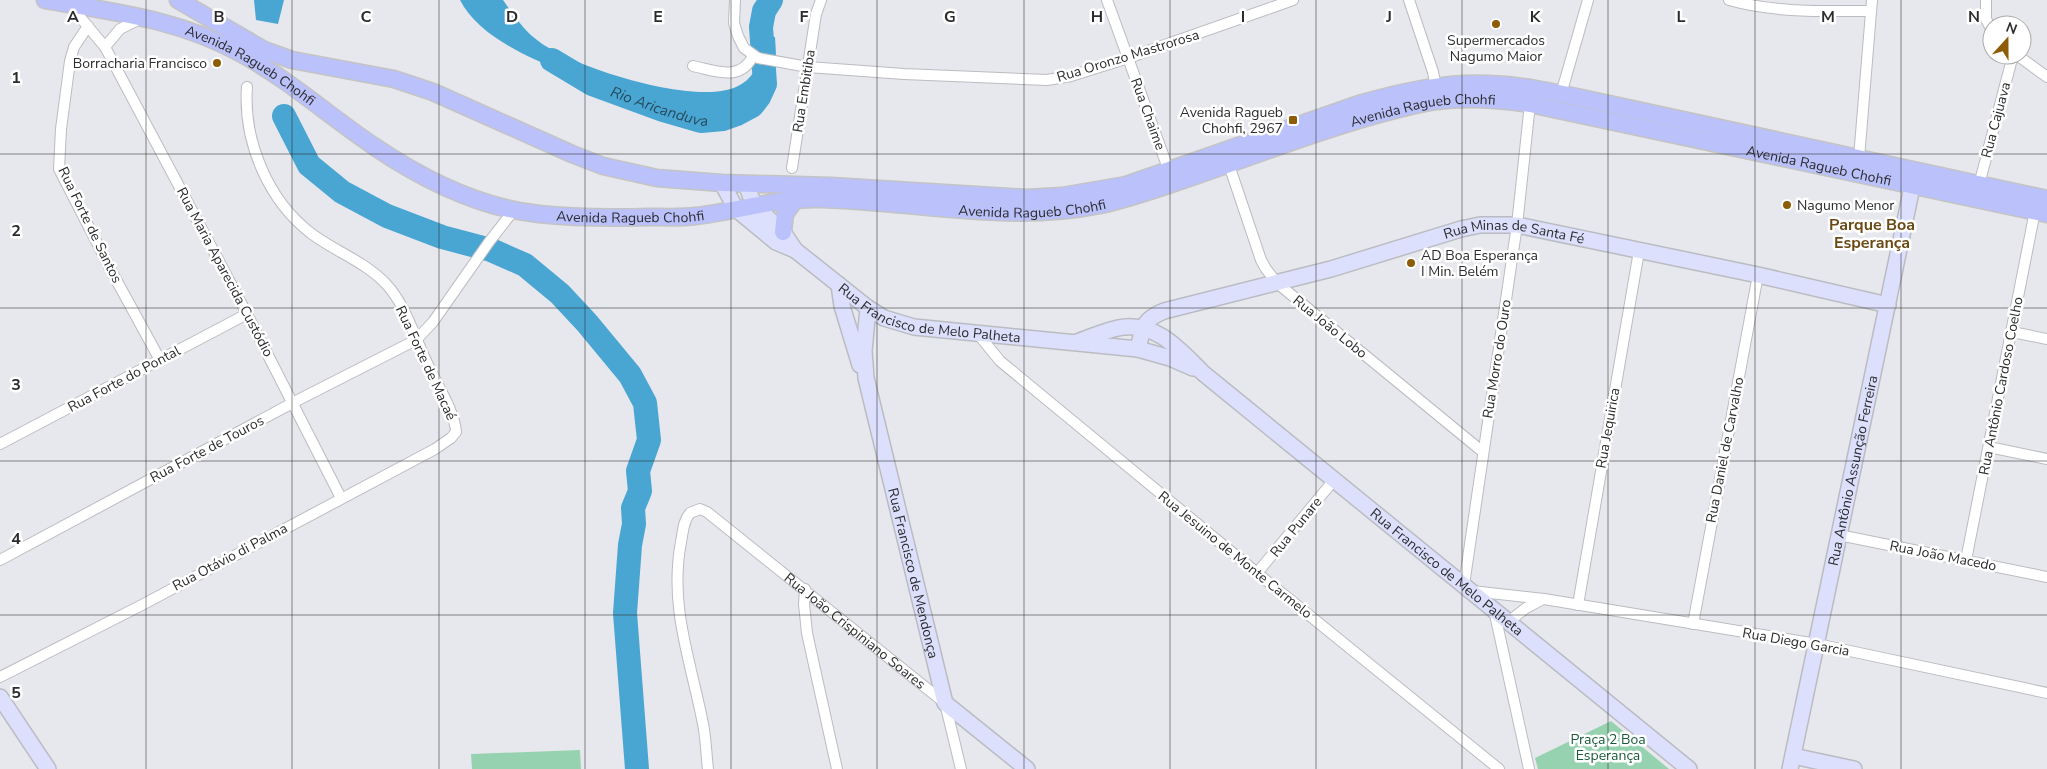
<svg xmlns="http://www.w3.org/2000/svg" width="2047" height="769" viewBox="0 0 2047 769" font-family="'Nunito Sans',sans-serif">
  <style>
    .green { fill: #97d2b0 }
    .water { fill: #49a5d1 }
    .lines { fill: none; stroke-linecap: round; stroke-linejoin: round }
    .river { stroke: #49a5d1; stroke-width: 24 }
    .street-casing { stroke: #bbbcc1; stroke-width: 12 }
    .secondary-casing { stroke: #bbbcc1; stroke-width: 18 }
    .primary-casing { stroke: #c4c4c4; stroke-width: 19 }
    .street { stroke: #fff; stroke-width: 10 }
    .secondary { stroke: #dce0fd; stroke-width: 15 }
    .primary { stroke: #bac1fb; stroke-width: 16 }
    .grid { fill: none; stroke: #2c2c2e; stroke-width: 1; stroke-opacity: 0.55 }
    .poi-dot { fill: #8d5d06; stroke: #fff; stroke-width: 2 }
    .labels { text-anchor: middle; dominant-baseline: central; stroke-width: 5; stroke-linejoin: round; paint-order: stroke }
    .poi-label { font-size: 14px; fill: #2c2c2e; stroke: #fff; text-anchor: end }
    .street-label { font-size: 14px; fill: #2c2c2e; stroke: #fff }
    .park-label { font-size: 14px; fill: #1b5b3c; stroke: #fff }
    .water-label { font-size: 15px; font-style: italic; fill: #244b5e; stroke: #fff }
    .quarter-label { font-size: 16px; font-weight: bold; fill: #6a4915; stroke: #fff }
    .grid-label { font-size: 16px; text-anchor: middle; font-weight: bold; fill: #2c2c2e; stroke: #fff; stroke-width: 5; stroke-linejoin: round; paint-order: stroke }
  </style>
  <rect width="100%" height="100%" fill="#e7e8ee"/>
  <g class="green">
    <path d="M1611 721 1669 769H1538L1535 758Z"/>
    <path d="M580 750 581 769H472L471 754Z"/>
  </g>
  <g class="water">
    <path d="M254 0H284L278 24 256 20Z"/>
    <path d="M460 0H503C514 16 525 32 541 43 576 68 698 107 738 86 759 76 761 55 760 34L775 37C776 57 779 74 766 91 754 106 716 114 698 113 671 112 643 100 618 91 569 73 485 49 460 0Z"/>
  </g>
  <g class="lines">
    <g class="river">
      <path id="s1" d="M552 60 592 84 663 110 701 121 723 119 737 114 752 106 759 97 765 84 761 27 764 11 771 0"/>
      <path d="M284 116 309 165 342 192 387 216 442 237 491 250 525 265 560 294 587 323 630 375 645 403 649 440 638 471 640 491 633 508 634 524 630 545 625 613 637 769"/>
    </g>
    <defs>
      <g id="street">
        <path d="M735 0 734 23 738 36 744 48 758 58 808 67 904 74 1047 80 1071 76 1128 58 1293 0"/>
        <path d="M1107 0 1169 171"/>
        <path d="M1409 0 1433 72 1437 92"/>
        <path d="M1729 0C1775 13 1823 11 1871 11"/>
        <path d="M1986 0V19L1992 31"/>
        <path d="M70 5 105 47 247 314 341 498"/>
        <path d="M88 26 74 47 70 61 61 129 59 169 113 274 160 360"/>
        <path d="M105 47 120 29 140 19"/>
        <path d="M2017 55 2047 77"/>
        <path d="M693 66C716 71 740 82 753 56"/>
        <path d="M1561 94 1588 0"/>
        <path d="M1859 158 1872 0"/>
        <path d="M1229 165 1261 260 1266 269 1277 283 1483 452"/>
        <path d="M792 168 816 14 821 0"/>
        <path d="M1979 185 2013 55"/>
        <path d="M2012 332 2047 339"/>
        <path d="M978 334 1000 361 1257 573 1499 769"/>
        <path d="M0 444 247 314"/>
        <path d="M1989 447 2047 459"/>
        <path d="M1839 535 2047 577"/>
        <path d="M0 560 300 399 416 340 433 322 489 242 514 210"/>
        <path d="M1966 560 2035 211"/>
        <path d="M1257 573 1334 480"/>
        <path d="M1464 585 1517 225 1530 104"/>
        <path d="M805 589 804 604 807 633 837 769"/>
        <path d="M1472 591 1544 599 1817 644 2047 693"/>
        <path d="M1578 605 1639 251"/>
        <path d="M1494 610 1529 769"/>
        <path d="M1508 622 1526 608 1543 599"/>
        <path d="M1693 624 1758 275"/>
        <path d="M0 677 140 606 435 449 451 438 456 432C455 413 438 386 430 369 416 342 407 307 387 285 366 262 336 252 312 234 268 201 243 141 247 87"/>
        <path id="s2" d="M708 769C706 753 706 735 702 719 690 659 669 605 681 542 683 532 683 521 690 513L700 509 707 512 945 703 961 769"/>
      </g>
      <g id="secondary">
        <path d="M722 183 736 209 776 242 795 250"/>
        <path id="s3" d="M746 184 754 205 783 232 795 250 868 308 884 318 914 327 1138 349 1170 358 1193 368"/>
        <path d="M839 285 842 306 860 365"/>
        <path id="s4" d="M868 308 864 351 866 378 945 703 1027 769"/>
        <path id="s5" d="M1077 342C1091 337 1104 331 1118 328 1155 320 1180 350 1203 373L1689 769"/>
        <path id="s6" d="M1138 349C1143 328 1142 320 1164 311L1331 269 1461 229 1480 225H1517L1758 275 1888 305"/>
        <path d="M0 697 48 769"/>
        <path d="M1793 756 1854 769"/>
        <path id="s7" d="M1790 769 1915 173"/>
      </g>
      <g id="primary">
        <path id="s8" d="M45 0C114 12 178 19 240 53 288 79 329 116 375 147 424 180 479 208 539 214 575 218 613 218 649 217 664 217 680 218 696 216 737 211 777 198 820 199 913 201 1008 224 1100 205 1128 199 1156 189 1183 180 1249 158 1315 131 1383 113 1401 109 1418 103 1436 101 1467 97 1499 99 1530 104L2047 214"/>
        <path d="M178 0 264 50 292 60 394 79 433 92 572 154 603 166 657 178 722 183 831 186 1026 198 1062 196 1126 185 1359 104C1401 92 1444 82 1488 84 1521 85 1554 92 1586 99L2047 199"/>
        <path d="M783 232 785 214 795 200"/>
      </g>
    </defs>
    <use href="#street" class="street-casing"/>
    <use href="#secondary" class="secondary-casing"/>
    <use href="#primary" class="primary-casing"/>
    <use href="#street" class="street"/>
    <use href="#secondary" class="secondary"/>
    <use href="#primary" class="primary"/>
  </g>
  <path class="grid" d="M146 0V769M292 0V769M439 0V769M585 0V769M731 0V769M877 0V769M1024 0V769M1170 0V769M1316 0V769M1462 0V769M1608 0V769M1755 0V769M1901 0V769M0 154H2047M0 308H2047M0 461H2047M0 615H2047"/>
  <g class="poi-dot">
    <circle cx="1496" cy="24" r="5"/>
    <circle cx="217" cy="63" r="5"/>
    <rect x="1288" y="115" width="10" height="10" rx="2.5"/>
    <circle cx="1787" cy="205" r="5"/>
    <circle cx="1411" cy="263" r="5"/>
  </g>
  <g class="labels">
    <g class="poi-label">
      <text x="1496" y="40" text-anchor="middle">Supermercados<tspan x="1496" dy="16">Nagumo Maior</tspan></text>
      <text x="207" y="63">Borracharia Francisco</text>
      <text x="1283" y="112">Avenida Ragueb<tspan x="1283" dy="16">Chohfi, 2967</tspan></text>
      <text x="1797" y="205" text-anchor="start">Nagumo Menor</text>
      <text x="1421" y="255" text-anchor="start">AD Boa Esperança<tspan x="1421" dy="16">I Min. Belém</tspan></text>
    </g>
    <g class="street-label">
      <text transform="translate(1128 56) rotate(-17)">Rua Oronzo Mastrorosa</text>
      <text stroke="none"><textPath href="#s8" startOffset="218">Avenida Ragueb Chohfi</textPath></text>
      <text transform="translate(804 91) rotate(-81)">Rua Embitiba</text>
      <text stroke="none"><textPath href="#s8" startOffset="1448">Avenida Ragueb Chohfi</textPath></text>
      <text transform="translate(1148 114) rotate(70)">Rua Chaime</text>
      <text transform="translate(1996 120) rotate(-75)">Rua Cajuava</text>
      <text stroke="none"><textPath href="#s8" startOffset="1852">Avenida Ragueb Chohfi</textPath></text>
      <text stroke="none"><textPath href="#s8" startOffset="1042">Avenida Ragueb Chohfi</textPath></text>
      <text stroke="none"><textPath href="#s8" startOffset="638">Avenida Ragueb Chohfi</textPath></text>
      <text transform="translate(90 225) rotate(64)">Rua Forte de Santos</text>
      <text stroke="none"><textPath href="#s6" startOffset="411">Rua Minas de Santa Fé</textPath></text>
      <text transform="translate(225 272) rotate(62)">Rua Maria Aparecida Custódio</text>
      <text stroke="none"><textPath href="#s3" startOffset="238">Rua Francisco de Melo Palheta</textPath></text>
      <text transform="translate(1330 327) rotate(39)">Rua João Lobo</text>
      <text transform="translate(1497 359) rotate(-81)">Rua Morro do Ouro</text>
      <text transform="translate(426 363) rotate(65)">Rua Forte de Macaé</text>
      <text transform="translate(124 379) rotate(-28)">Rua Forte do Pontal</text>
      <text transform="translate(2001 386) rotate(-79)">Rua Antônio Cardoso Coelho</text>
      <text transform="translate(1608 428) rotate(-80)">Rua Jequirica</text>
      <text transform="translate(207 449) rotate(-28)">Rua Forte de Touros</text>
      <text transform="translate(1725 450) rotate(-79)">Rua Daniel de Carvalho</text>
      <text stroke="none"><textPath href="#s7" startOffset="305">Rua Antônio Assunção Ferreira</textPath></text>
      <text transform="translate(1296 527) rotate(-51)">Rua Punare</text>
      <text transform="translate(1235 555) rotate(39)">Rua Jesuino de Monte Carmelo</text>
      <text transform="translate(1943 556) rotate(11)">Rua João Macedo</text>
      <text transform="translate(230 557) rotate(-28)">Rua Otávio di Palma</text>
      <text stroke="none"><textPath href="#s5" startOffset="459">Rua Francisco de Melo Palheta</textPath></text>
      <text stroke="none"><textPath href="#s4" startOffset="271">Rua Francisco de Mendonça</textPath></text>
      <text stroke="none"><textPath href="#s2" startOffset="469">Rua João Crispiniano Soares</textPath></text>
      <text transform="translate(1796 642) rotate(10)">Rua Diego Garcia</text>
    </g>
    <g class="park-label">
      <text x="1608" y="739">Praça 2 Boa<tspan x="1608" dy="16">Esperança</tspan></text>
    </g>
    <g class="water-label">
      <text stroke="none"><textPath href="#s1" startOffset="118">Rio Aricanduva</textPath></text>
    </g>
    <g class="quarter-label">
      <text x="1872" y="225">Parque Boa<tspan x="1872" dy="18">Esperança</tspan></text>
    </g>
  </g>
  <g class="grid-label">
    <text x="73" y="22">A</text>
    <text x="219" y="22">B</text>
    <text x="366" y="22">C</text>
    <text x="512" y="22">D</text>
    <text x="658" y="22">E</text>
    <text x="804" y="22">F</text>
    <text x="950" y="22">G</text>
    <text x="1097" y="22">H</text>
    <text x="1243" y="22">I</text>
    <text x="1389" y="22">J</text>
    <text x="1535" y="22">K</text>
    <text x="1681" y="22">L</text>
    <text x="1828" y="22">M</text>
    <text x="1974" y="22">N</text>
    <text x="16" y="83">1</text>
    <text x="16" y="236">2</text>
    <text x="16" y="390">3</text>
    <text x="16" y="544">4</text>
    <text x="16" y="698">5</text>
  </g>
  <g transform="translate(2007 40) rotate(21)"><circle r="24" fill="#ffffff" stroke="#ababab"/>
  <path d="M0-4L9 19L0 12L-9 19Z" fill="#8d5d06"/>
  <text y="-8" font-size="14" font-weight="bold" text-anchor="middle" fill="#2c2c2e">N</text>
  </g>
</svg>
